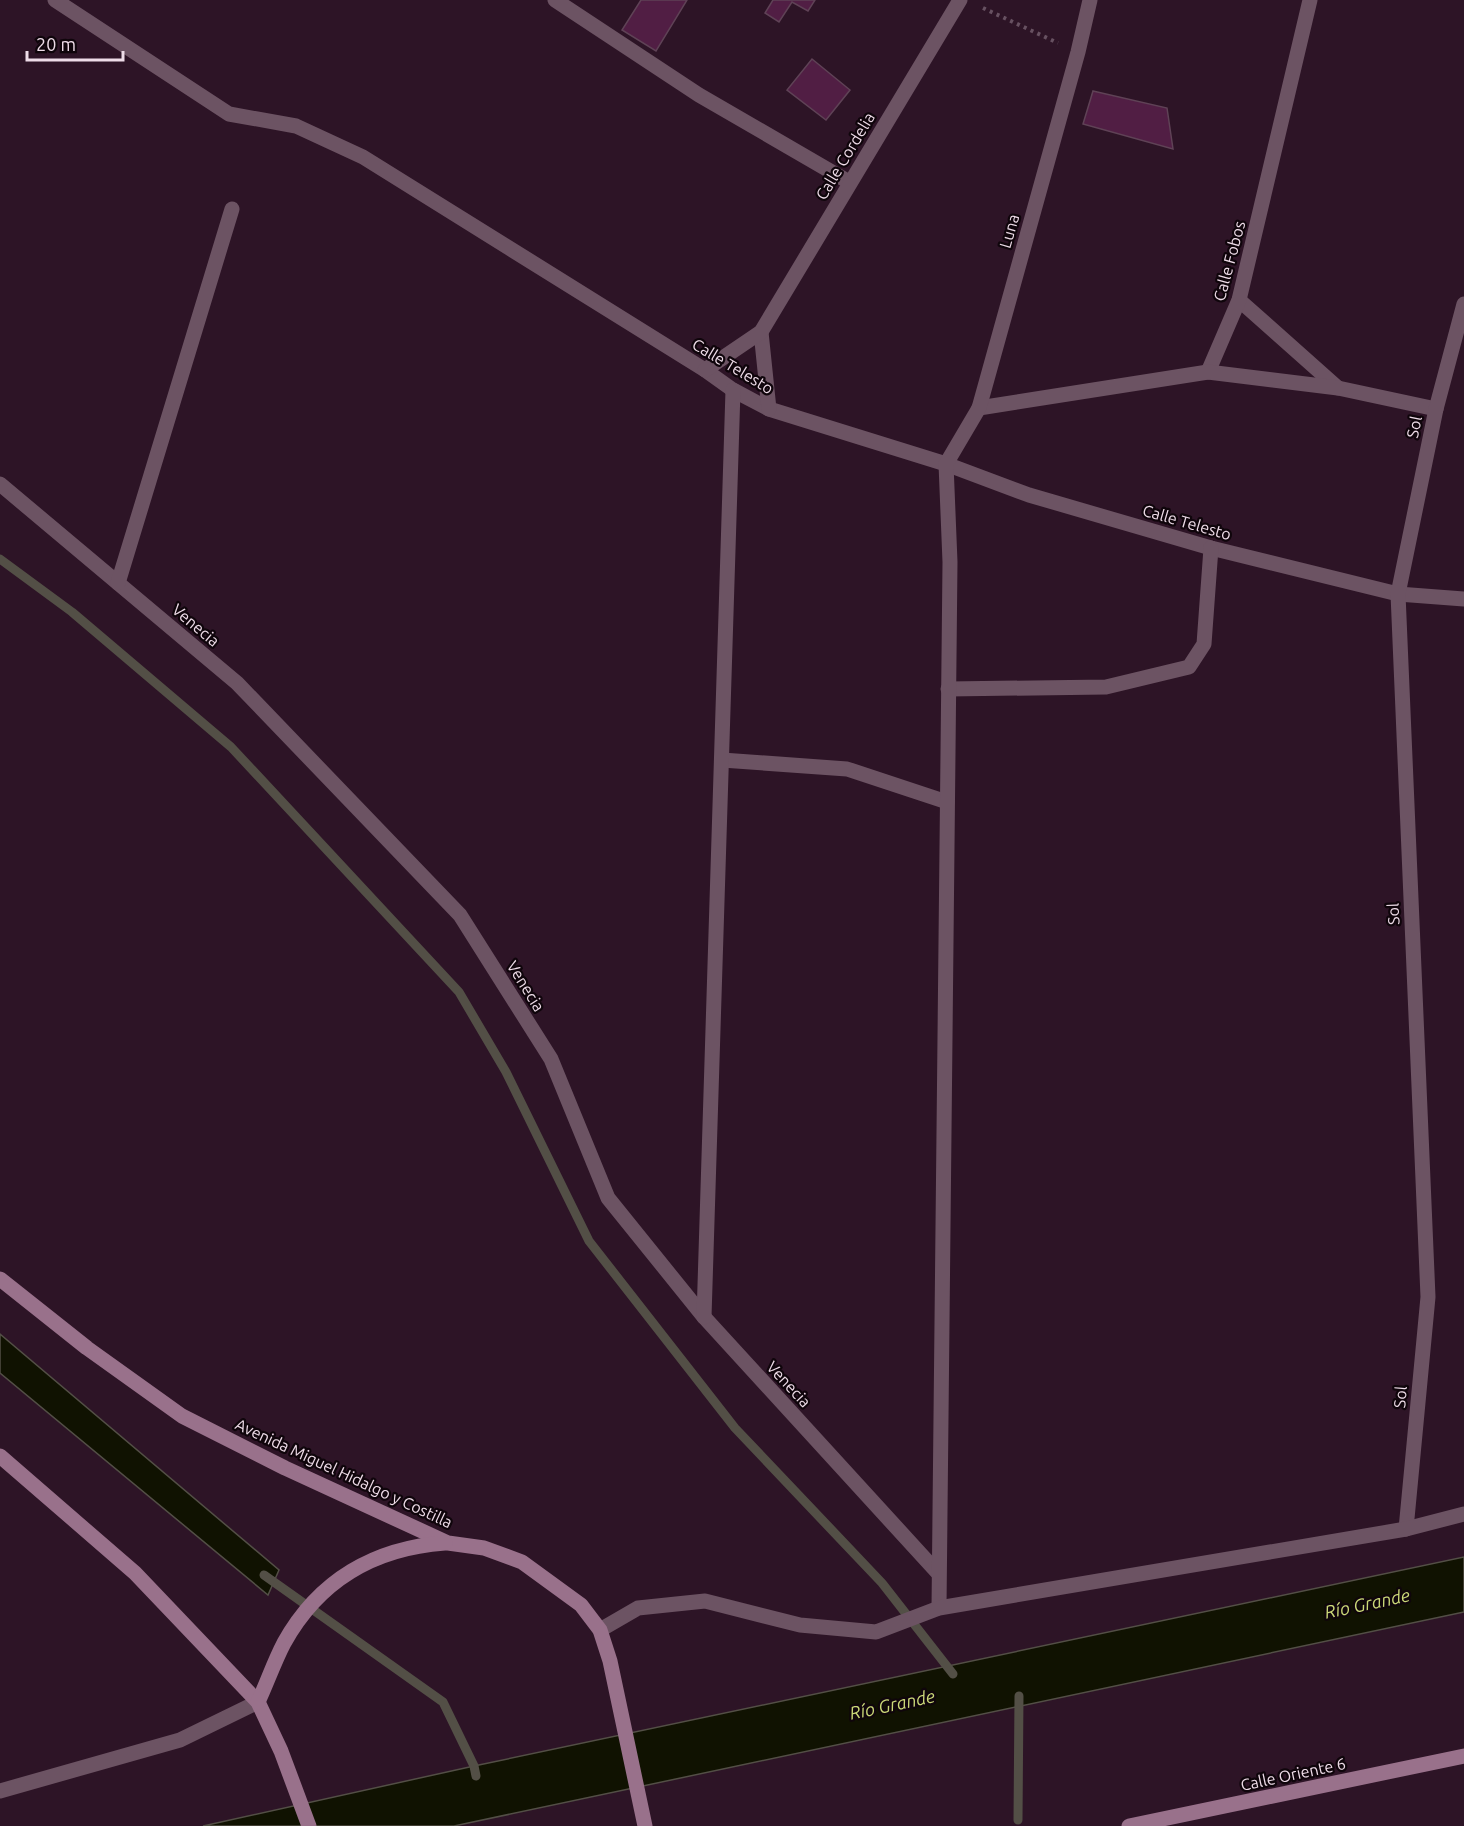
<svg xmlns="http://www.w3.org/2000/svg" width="1464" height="1826" viewBox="0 0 1464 1826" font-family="Ubuntu,sans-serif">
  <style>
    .water { fill: #101201; stroke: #534f46; stroke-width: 1.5 }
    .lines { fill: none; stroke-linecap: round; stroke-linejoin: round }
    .stream { stroke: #534f46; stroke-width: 9 }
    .building { fill: #511e44; stroke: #5f4256; stroke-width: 1.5 }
    .path { stroke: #675161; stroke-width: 4; stroke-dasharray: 3 4.5; stroke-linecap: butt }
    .minor { stroke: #6c5363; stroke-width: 15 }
    .secondary { stroke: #99718b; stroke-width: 15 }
    .labels { text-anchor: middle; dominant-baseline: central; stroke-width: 4.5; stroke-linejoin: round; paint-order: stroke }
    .street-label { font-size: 16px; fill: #eedce8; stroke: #0f050b }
    .water-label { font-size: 18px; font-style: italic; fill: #cbd878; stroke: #0f050b }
  </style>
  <rect width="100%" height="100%" fill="#2d1426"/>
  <g class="water">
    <path d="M0 1334 279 1570 268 1595 0 1373Z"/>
    <path d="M1464 1557V1612L454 1826H203L474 1766Z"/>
  </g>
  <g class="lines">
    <g class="stream">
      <path d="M0 559 72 612 231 747 459 992 506 1072 589 1241 735 1428 882 1583 953 1674"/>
      <path d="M264 1575 443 1702 474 1766 476 1776"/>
      <path d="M1018 1820 1019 1696"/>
    </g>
  </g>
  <g class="building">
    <path d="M641 0H687L656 51 622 30Z"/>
    <path d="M773 0H815L808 11 792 2 779 22 765 13Z"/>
    <path d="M812 59 850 90 826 120 787 90Z"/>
    <path d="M1093 91 1167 108 1173 149 1083 124Z"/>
  </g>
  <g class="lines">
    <path class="path" d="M983 8 1058 43"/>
    <g class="minor">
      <path d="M55 0 229 114 296 126 363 157 705 370 733 390 769 409 946 464 1029 495 1211 548 1398 594 1464 599"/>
      <path d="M555 0 699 95 849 182"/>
      <path d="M1239 300 1338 388"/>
      <path d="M761 332 769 409"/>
      <path d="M705 370 761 332 960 0"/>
      <path d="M1208 372 1239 300 1310 0"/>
      <path d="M979 408 1208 372 1338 388 1436 409"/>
      <path d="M0 484 237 683 460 915 551 1059 608 1198 704 1317 938 1573"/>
      <path d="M118 583 232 209"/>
      <path d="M948 689 1106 687 1189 667 1204 644 1211 548"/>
      <path d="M722 760 847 769 947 802"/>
      <path d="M704 1317 733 390"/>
      <path d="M1406 1529 1428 1297 1398 594 1436 409 1464 304"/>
      <path d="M939 1608 950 562 946 464 979 408 1078 52 1090 0"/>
      <path d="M600 1630 638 1608 705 1601 800 1625 876 1632 939 1608 1406 1529 1464 1514"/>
      <path d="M0 1791 180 1740 258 1702"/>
    </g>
    <g class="secondary">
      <path d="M0 1279 87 1348 182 1416 285 1468 448 1543 484 1548 522 1562 581 1605 600 1630 610 1661 645 1826"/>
      <path d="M0 1456 135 1573 258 1702 281 1751 309 1826"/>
      <path d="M258 1702C267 1683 274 1662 284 1643 319 1580 375 1548 445 1543"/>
      <path d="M1129 1826 1464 1756"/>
    </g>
  </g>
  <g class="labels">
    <g class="street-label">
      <text transform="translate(845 156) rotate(-59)">Calle Cordelia</text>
      <text transform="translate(1009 231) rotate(-74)">Luna</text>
      <text transform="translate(1229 261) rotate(-75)">Calle Fobos</text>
      <text transform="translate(733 366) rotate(31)">Calle Telesto</text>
      <text transform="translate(1414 427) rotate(-78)">Sol</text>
      <text transform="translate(1187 522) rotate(16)">Calle Telesto</text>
      <text transform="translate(196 625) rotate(40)">Venecia</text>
      <text transform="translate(1393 914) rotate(-92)">Sol</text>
      <text transform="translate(526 986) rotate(58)">Venecia</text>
      <text transform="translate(789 1384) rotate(47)">Venecia</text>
      <text transform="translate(1400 1397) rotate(-85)">Sol</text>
      <text transform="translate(344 1473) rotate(25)">Avenida Miguel Hidalgo y Costilla</text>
      <text transform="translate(1293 1774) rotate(-12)">Calle Oriente 6</text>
    </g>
    <g class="water-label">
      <text transform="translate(1367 1603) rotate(-12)">Río Grande</text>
      <text transform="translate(892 1704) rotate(-12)">Río Grande</text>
    </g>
  </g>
  <path d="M27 51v9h96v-9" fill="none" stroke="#eedce8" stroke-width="3"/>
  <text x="36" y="51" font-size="18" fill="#eedce8" stroke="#0f050b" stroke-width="4.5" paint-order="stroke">20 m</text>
</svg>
